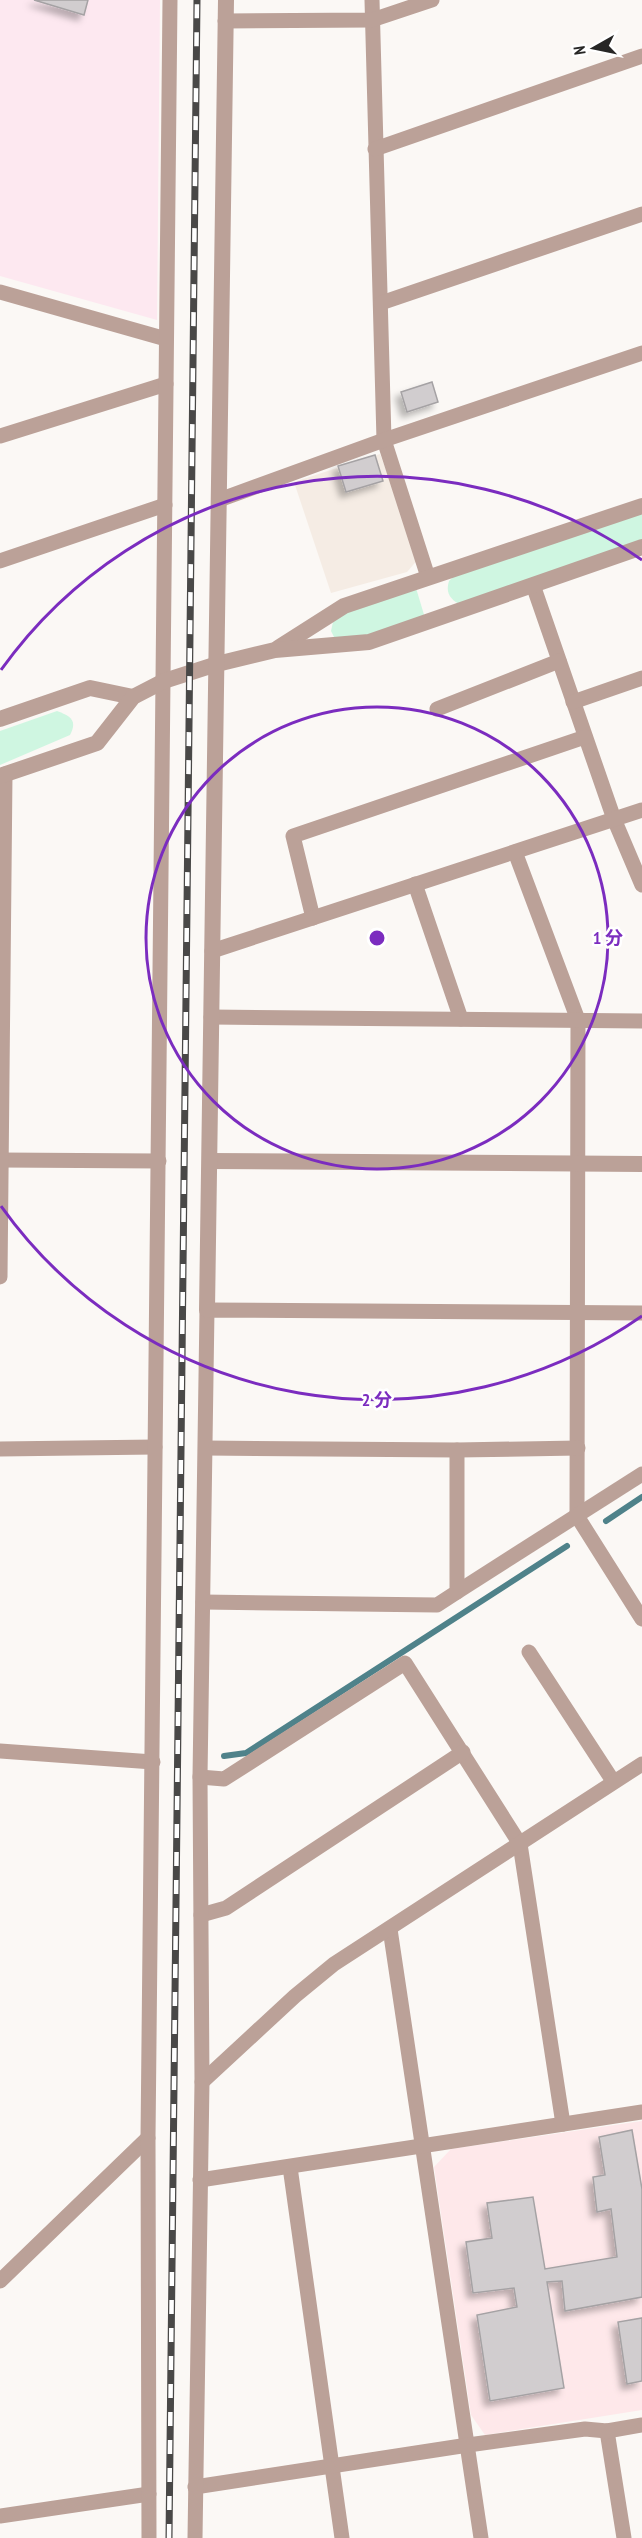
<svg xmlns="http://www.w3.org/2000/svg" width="642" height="2538" viewBox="0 0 642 2538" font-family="'PT Sans Narrow','Noto Sans JP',sans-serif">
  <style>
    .built { fill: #f5ece4 }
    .industrial { fill: #fde8f0 }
    .education { fill: #fee8ea }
    .green { fill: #cff6e1 }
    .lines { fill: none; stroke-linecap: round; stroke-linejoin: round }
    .stream { stroke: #4f828a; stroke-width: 6 }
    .building { fill: #d1cdcf; stroke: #a5a2a4; stroke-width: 1.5; filter: url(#shadow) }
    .minor { stroke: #bba198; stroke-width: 15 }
    .tertiary { stroke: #bba198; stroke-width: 16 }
    .rail-casing { stroke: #494847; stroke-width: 7 }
    .rail { stroke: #fff; stroke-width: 4.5; stroke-dasharray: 14; stroke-linecap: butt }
    .ring { fill: none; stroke: #7b2cbf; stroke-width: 3 }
    .centre { fill: #7b2cbf; stroke: #fff; stroke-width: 3 }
    .ring-label { font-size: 18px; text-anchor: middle; font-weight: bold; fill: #7b2cbf; stroke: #fff; stroke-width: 5; stroke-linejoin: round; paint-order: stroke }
  </style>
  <defs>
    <filter id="shadow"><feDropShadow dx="-5.5" dy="5.5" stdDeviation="3" flood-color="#0004"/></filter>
  </defs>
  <rect width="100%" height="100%" fill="#fbf8f5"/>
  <path class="built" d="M380 454 419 558 407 572 331 593 294 482Z"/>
  <path class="industrial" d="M0 0H160L157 320 0 276Z"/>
  <path class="education" d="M642 2121V2410L485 2435 471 2415 434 2167 451 2149Z"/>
  <g class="green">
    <path d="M642 513V542L462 606C451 600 445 594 449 581L456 574Z"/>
    <path d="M416 588 425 618 370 637H334L331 631 333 622 349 610Z"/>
    <path d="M57 711C70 716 78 720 70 735L0 765V731Z"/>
  </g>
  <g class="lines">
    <g class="stream">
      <path d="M606 1521 642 1497"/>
      <path d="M224 1756 246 1753 567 1546"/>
    </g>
  </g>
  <g class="building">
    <path d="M34 0H88L84 15Z"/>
    <path d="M432 382 438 402 407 412 401 392Z"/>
    <path d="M375 455 383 481 346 492 338 466Z"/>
    <path d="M632 2130 642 2189V2297L565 2311 562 2281 547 2282 564 2388 490 2401 477 2315 517 2307 514 2288 473 2293 466 2242 492 2238 487 2203 533 2197 545 2269 617 2257 611 2209 597 2212 593 2177 605 2175 599 2137Z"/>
    <path d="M642 2318V2381L627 2384 618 2322Z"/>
  </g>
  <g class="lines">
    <g class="minor">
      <path d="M372 0 384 440 428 577"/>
      <path d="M225 21 372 20 432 0"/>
      <path d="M375 149 642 56"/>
      <path d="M0 292 166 339"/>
      <path d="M381 303 642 214"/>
      <path d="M0 436 166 384"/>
      <path d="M219 500 384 440 642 353"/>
      <path d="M0 561 165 505"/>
      <path d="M533 585 614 819 642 885"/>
      <path d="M573 702 642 678"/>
      <path d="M437 709 559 661"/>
      <path d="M515 852 578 1020 577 1516 642 1619"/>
      <path d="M415 884 461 1019"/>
      <path d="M313 918 293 836 585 737"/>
      <path d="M212 951 642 810"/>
      <path d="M211 1017 642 1021"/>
      <path d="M0 1160 159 1161"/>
      <path d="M0 1277 5 774"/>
      <path d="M206 1448 457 1450 578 1448"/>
      <path d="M0 1449 155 1447"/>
      <path d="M457 1592 642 1474"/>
      <path d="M203 1602 437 1605 457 1592V1450"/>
      <path d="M529 1652 613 1781"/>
      <path d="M0 1751 153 1762"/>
      <path d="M200 1777 224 1779 405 1663 520 1844 563 2124"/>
      <path d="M201 1915 226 1908 463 1752"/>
      <path d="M390 1929 481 2538"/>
      <path d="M202 2082 295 1996 334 1964 642 1764"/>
      <path d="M290 2167 342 2538"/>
      <path d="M200 2180 642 2112"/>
      <path d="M0 2281 148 2138"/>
      <path d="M607 2431 624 2538"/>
      <path d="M195 2487 468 2445 585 2429 607 2431 642 2425"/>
      <path d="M0 2516 149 2494"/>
      <path d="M149 2538 148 2138 170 0"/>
      <path d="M195 2538 202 2082 200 1777 207 1310 642 1313"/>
    </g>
    <g class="tertiary">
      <path d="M278 648 344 606 642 506"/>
      <path d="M0 719 90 688 133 697"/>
      <path d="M0 776 97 743 133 697 164 681 217 664 275 650 369 642 642 547"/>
      <path d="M210 1161 642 1164"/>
      <path d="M207 1310 226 0"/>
    </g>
    <defs>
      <path id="rail" d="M169 2538 197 0"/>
    </defs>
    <use href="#rail" class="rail-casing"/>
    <use href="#rail" class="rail"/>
  </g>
  <g class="ring">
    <circle cx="377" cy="938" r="231"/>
    <path d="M642 1316A462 462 0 0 1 1 1206M1 670A462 462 0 0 1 642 560"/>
  </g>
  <circle cx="377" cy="938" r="9" class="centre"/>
  <g class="ring-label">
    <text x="608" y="944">1 分</text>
    <text x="377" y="1406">2 分</text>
  </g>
  <g transform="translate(594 48) rotate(261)" stroke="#ffffff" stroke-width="4.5" paint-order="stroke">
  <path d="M0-4.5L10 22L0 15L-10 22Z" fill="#272625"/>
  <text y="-9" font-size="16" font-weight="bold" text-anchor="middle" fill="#272625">N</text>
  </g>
</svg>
